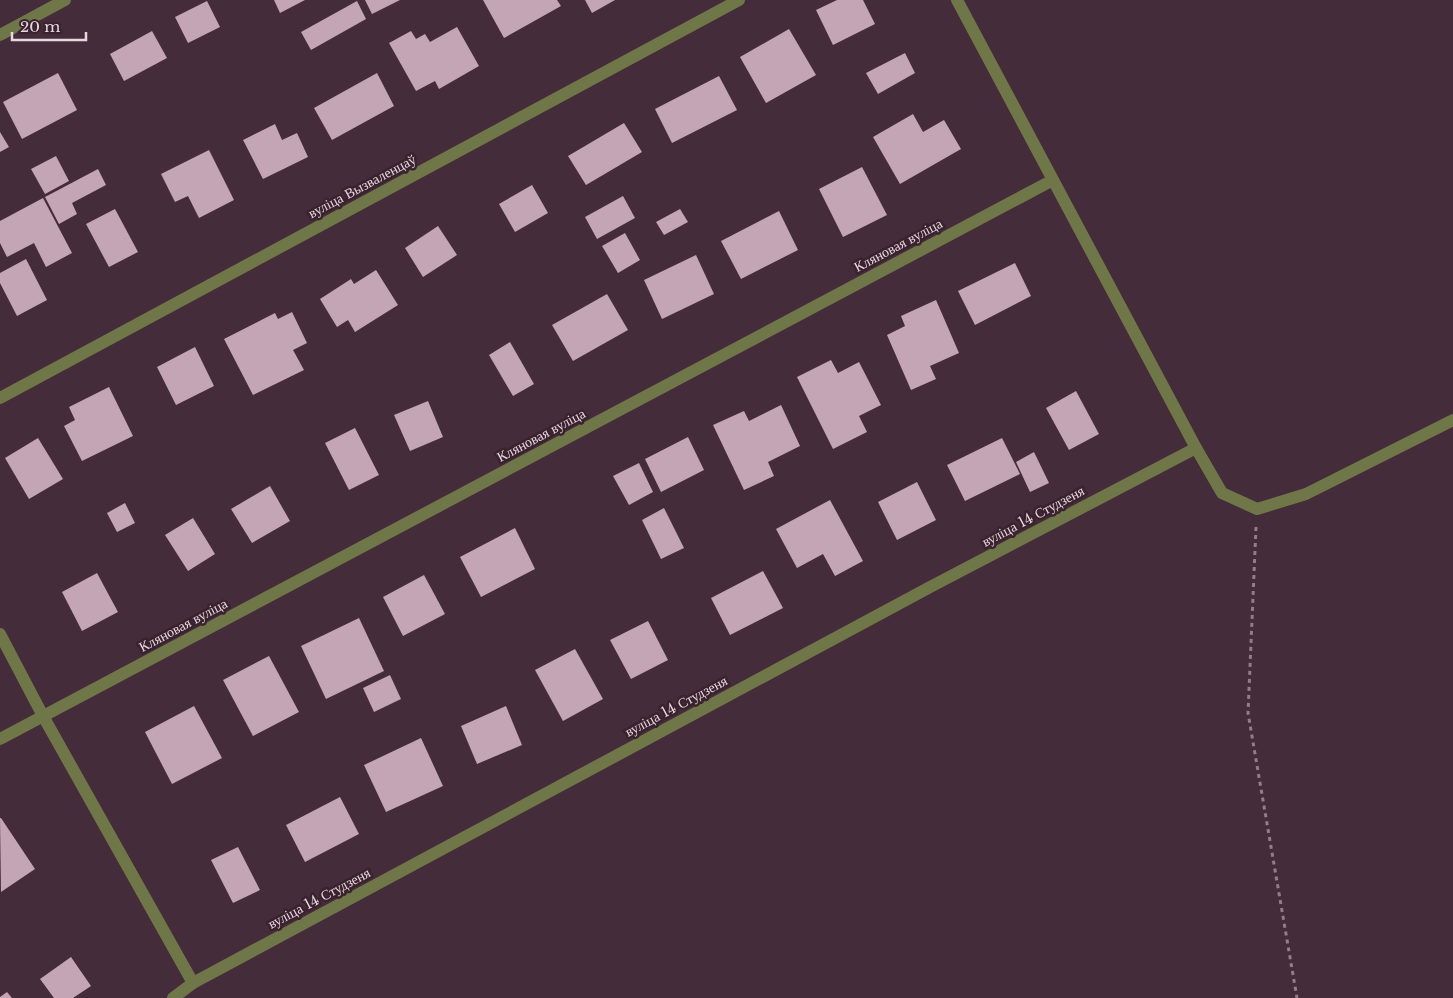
<svg xmlns="http://www.w3.org/2000/svg" width="1453" height="998" viewBox="0 0 1453 998" font-family="'Libre Baskerville',serif">
  <style>
    .building { fill: #c4a5b5 }
    .lines { fill: none; stroke-linecap: round; stroke-linejoin: round }
    .path { stroke: #927d89; stroke-width: 3; stroke-dasharray: 4 4; stroke-linecap: butt }
    .minor { stroke: #6f7648; stroke-width: 12 }
    .labels { text-anchor: middle; dominant-baseline: central; stroke-width: 5; stroke-linejoin: round; paint-order: stroke }
    .street-label { font-size: 14px; fill: #e7d7df; stroke: #3a222f }
  </style>
  <rect width="100%" height="100%" fill="#452c3a"/>
  <g class="building">
    <path d="M274 0H305L280 13Z"/>
    <path d="M365 0H400L372 14Z"/>
    <path d="M483 0H557L561 6 504 38Z"/>
    <path d="M585 0H615L592 13Z"/>
    <path d="M837 0H863L875 24 833 45 816 10Z"/>
    <path d="M207 1 220 27 188 43 175 17Z"/>
    <path d="M357 1 366 19 311 50 301 32Z"/>
    <path d="M457 27 479 66 439 89 435 81 416 91 389 43 411 31 416 39 425 34 430 42Z"/>
    <path d="M789 29 816 75 766 103 740 57Z"/>
    <path d="M152 31 167 58 124 81 110 54Z"/>
    <path d="M905 53 915 73 878 94 866 73Z"/>
    <path d="M58 73 77 110 22 139 3 102Z"/>
    <path d="M377 73 394 106 332 140 314 108Z"/>
    <path d="M719 76 737 110 672 143 655 109Z"/>
    <path d="M913 114 923 132 944 120 961 149 900 184 873 137Z"/>
    <path d="M624 123 642 152 586 185 568 156Z"/>
    <path d="M275 124 282 140 297 133 308 157 263 179 243 140Z"/>
    <path d="M0 132 9 147 0 152Z"/>
    <path d="M209 150 234 200 199 218 188 196 175 202 161 174Z"/>
    <path d="M56 156 69 181 45 194 31 169Z"/>
    <path d="M862 167 887 215 843 237 819 189Z"/>
    <path d="M98 169 106 185 72 203 77 214 59 224 45 197Z"/>
    <path d="M532 185 548 213 515 232 499 204Z"/>
    <path d="M623 196 635 218 597 239 585 217Z"/>
    <path d="M43 198 72 253 46 267 34 243 7 257 0 243V221Z"/>
    <path d="M115 209 138 252 109 267 86 224Z"/>
    <path d="M680 209 688 222 664 235 656 222Z"/>
    <path d="M779 211 798 250 741 279 721 241Z"/>
    <path d="M438 226 457 255 423 277 405 248Z"/>
    <path d="M625 233 640 260 618 273 602 246Z"/>
    <path d="M696 255 714 294 662 319 644 280Z"/>
    <path d="M26 259 47 300 17 316 0 283V273Z"/>
    <path d="M1015 263 1031 296 975 325 958 291Z"/>
    <path d="M376 270 398 305 355 332 348 320 337 327 320 299 351 279 354 284Z"/>
    <path d="M607 294 628 330 573 361 552 325Z"/>
    <path d="M936 300 959 353 930 366 936 379 911 390 887 335 905 326 901 316Z"/>
    <path d="M292 312 307 343 293 350 304 370 253 395 224 339 275 313 278 319Z"/>
    <path d="M510 342 534 384 513 396 489 355Z"/>
    <path d="M195 347 214 386 176 405 157 367Z"/>
    <path d="M831 360 838 373 859 362 881 405 859 416 867 432 833 449 797 377Z"/>
    <path d="M109 387 133 436 82 461 64 426 75 420 69 407Z"/>
    <path d="M1076 391 1099 434 1069 450 1046 408Z"/>
    <path d="M428 401 443 437 410 451 394 415Z"/>
    <path d="M781 405 800 446 768 462 774 476 744 490 713 425 744 411 749 421Z"/>
    <path d="M355 428 379 475 349 490 325 443Z"/>
    <path d="M688 437 704 470 661 492 645 459Z"/>
    <path d="M38 438 63 479 29 499 5 458Z"/>
    <path d="M1002 438 1020 474 965 501 947 465Z"/>
    <path d="M1034 452 1049 483 1030 492 1016 462Z"/>
    <path d="M639 463 653 492 629 505 613 476Z"/>
    <path d="M917 482 936 520 897 540 878 502Z"/>
    <path d="M270 486 290 521 252 543 231 509Z"/>
    <path d="M830 500 863 561 835 576 823 554 797 568 776 529Z"/>
    <path d="M125 503 135 523 117 532 107 513Z"/>
    <path d="M664 508 684 548 661 559 642 520Z"/>
    <path d="M193 518 215 554 188 571 165 535Z"/>
    <path d="M515 528 535 569 481 597 460 557Z"/>
    <path d="M763 571 783 608 730 635 711 598Z"/>
    <path d="M97 573 118 612 82 631 62 592Z"/>
    <path d="M424 575 445 614 403 636 383 597Z"/>
    <path d="M359 618 384 671 326 699 301 646Z"/>
    <path d="M648 621 668 660 631 679 610 640Z"/>
    <path d="M575 649 603 699 563 721 535 670Z"/>
    <path d="M269 656 299 712 253 736 223 680Z"/>
    <path d="M390 675 401 699 374 712 363 688Z"/>
    <path d="M194 706 222 758 172 784 145 732Z"/>
    <path d="M506 706 522 745 477 764 461 726Z"/>
    <path d="M421 738 443 786 386 812 364 765Z"/>
    <path d="M340 797 359 834 305 862 286 825Z"/>
    <path d="M0 818H1L35 869 1 892Z"/>
    <path d="M238 847 260 890 233 903 211 860Z"/>
    <path d="M71 957 91 986 73 998H54L40 979Z"/>
    <path d="M7 992 12 998H0V997Z"/>
  </g>
  <g class="lines">
    <path class="path" d="M1256 527 1248 713 1297 998"/>
    <g class="minor">
      <path d="M957 0 1196 448 1222 493 1257 509 1306 494 1453 420"/>
      <path d="M0 35 65 0"/>
      <path d="M0 398 739 0"/>
      <path d="M0 634 43 716 193 983"/>
      <path d="M0 739 1053 180"/>
      <path d="M173 998 193 983 932 586 1196 448"/>
    </g>
  </g>
  <g class="labels">
    <g class="street-label">
      <text transform="translate(362 186) rotate(-28)">вуліца Вызваленцаў</text>
      <text transform="translate(898 245) rotate(-28)">Кляновая вуліца</text>
      <text transform="translate(541 435) rotate(-28)">Кляновая вуліца</text>
      <text transform="translate(1033 516) rotate(-28)">вуліца 14 Студзеня</text>
      <text transform="translate(183 625) rotate(-28)">Кляновая вуліца</text>
      <text transform="translate(676 706) rotate(-28)">вуліца 14 Студзеня</text>
      <text transform="translate(319 898) rotate(-28)">вуліца 14 Студзеня</text>
    </g>
  </g>
  <path d="M12 32v8h74v-8" fill="none" stroke="#e7d7df" stroke-width="2.5"/>
  <text x="20" y="32" font-size="15" fill="#e7d7df" stroke="#3a222f" stroke-width="4" paint-order="stroke">20 m</text>
</svg>
